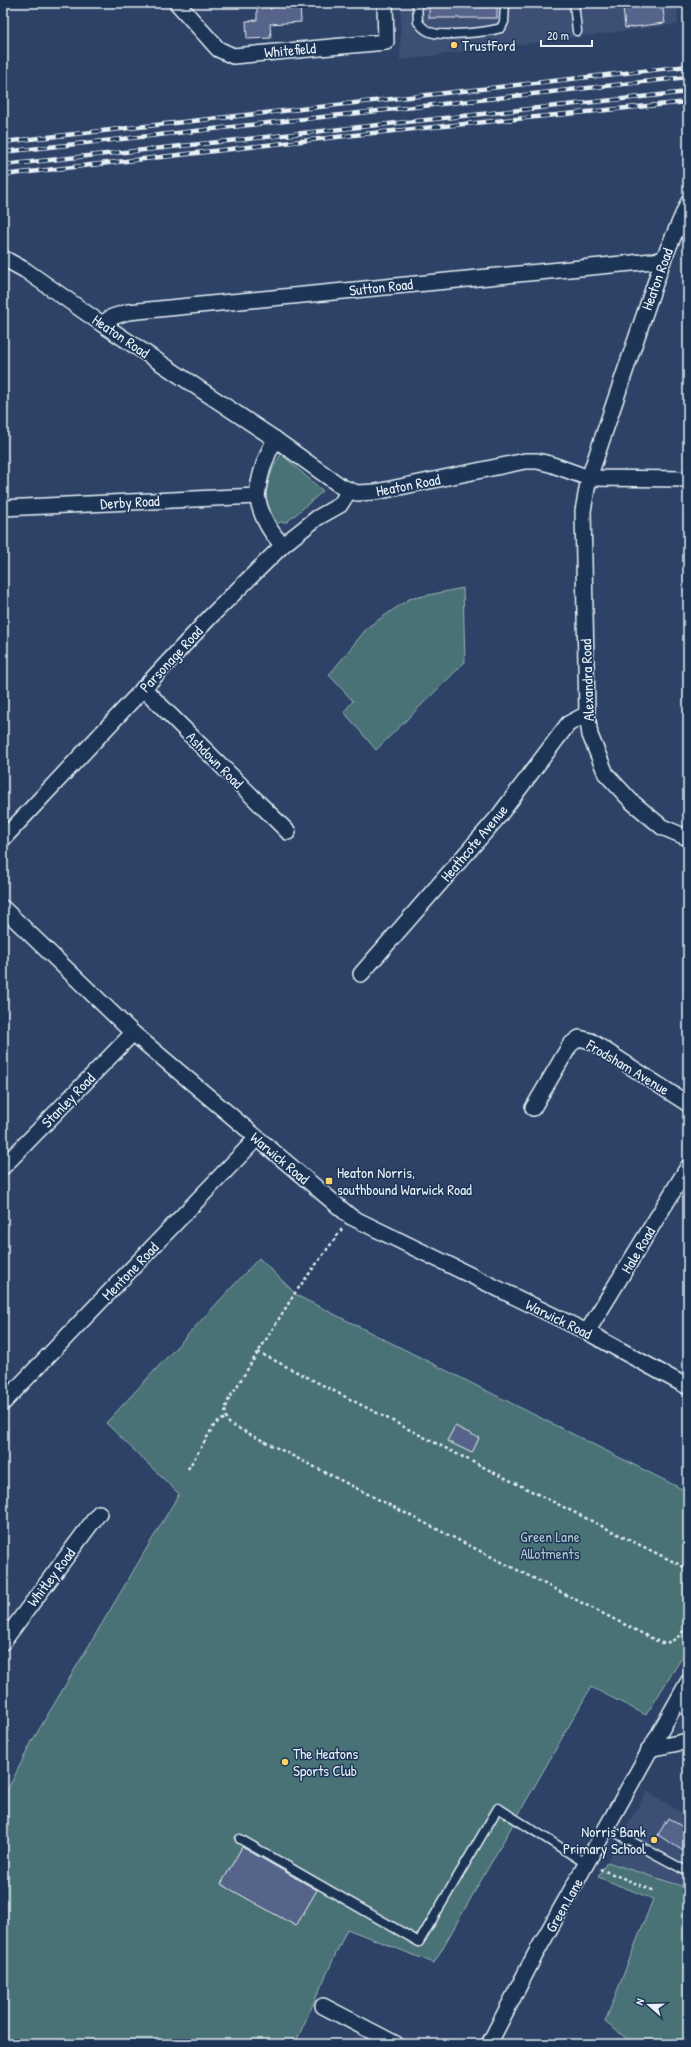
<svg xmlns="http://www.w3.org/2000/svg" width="691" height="2047" viewBox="0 0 691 2047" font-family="'Patrick Hand',sans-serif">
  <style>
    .built { fill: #3c4f74 }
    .green { fill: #497276; stroke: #98b2b7 }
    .building { fill: #56648a; stroke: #e8f1f8 }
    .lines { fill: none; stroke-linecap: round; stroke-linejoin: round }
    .lane-casing { stroke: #e8f1f8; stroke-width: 11 }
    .street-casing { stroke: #e8f1f8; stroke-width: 18 }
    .path { stroke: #e8f1f8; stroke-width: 2.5; stroke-dasharray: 3 3; stroke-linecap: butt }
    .lane { stroke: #1d3557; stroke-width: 8 }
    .street { stroke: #1d3557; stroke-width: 15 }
    .rail-casing { stroke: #e8f1f8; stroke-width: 4.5 }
    .rail { stroke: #1d3557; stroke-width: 3; stroke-dasharray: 9; stroke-linecap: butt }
    .poi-dot { fill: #ffd166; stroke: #1d3557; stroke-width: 1.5 }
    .labels { text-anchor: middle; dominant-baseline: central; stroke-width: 3; stroke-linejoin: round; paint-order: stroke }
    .poi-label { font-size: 15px; fill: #e8f1f8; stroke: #1d3557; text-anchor: start }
    .street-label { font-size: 15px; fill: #e8f1f8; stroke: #1d3557 }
    .park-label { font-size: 15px; fill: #b0c5ca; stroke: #1d3557 }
  </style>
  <rect width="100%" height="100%" fill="#2d4266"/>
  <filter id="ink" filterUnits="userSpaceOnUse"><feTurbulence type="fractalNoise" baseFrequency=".025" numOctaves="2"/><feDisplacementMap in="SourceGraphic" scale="8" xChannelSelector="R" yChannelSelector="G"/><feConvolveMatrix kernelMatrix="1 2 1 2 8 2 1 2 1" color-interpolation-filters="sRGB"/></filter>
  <g filter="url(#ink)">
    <g class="built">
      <path d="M401 3H677L678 24 400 60Z"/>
      <path d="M647 1791 688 1817V1888L607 1862Z"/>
    </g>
    <g class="green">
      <path d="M281 454 323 491 287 522H280L277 525C258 503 267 476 281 454Z"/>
      <path d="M463 588 465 662 376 750 344 712 353 701 329 675 368 627 409 599Z"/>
      <path d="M259 1258 298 1296 688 1492V1648L646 1715 591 1687 434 1963 347 1929 295 2044H3V1799L31 1743 179 1494 106 1423Z"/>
      <path d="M607 1862 688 1888V2044H634L605 2022 653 1899 598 1877Z"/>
    </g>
    <g class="building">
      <path d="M257 3H269L270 9H271V3H300L301 22 270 24 271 38 247 39 246 21 257 20Z"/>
      <rect x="429" y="3" width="68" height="15"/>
      <path d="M662 3 665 23 625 28 623 7Z"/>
      <path d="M455 1426 479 1438 472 1453 447 1441Z"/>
      <path d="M668 1818 688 1830V1854L658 1835Z"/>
      <path d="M242 1847 317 1890 296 1926 221 1884Z"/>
    </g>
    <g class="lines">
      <defs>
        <g id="lane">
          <path d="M417 3 418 22C421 26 425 30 430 32 442 37 488 32 501 28L504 22 505 3"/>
          <path d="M574 3 577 31"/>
          <path d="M607 1828 688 1872"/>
          <path d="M240 1839 419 1942 498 1808 587 1864"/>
        </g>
        <g id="street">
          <path d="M177 3 218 49 233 56 386 42 385 3"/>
          <path d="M688 203 663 260 617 395 589 478 583 511 587 714 590 735 606 774 632 802 662 827 688 838"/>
          <path d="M3 258 25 270 102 324 275 439 342 487 357 493 376 492 525 461H537L550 464 589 478 688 479"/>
          <path d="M102 324 112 317 128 312 663 260"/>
          <path d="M257 496C261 516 269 532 283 545"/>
          <path d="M3 508 257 496C259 476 265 458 275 439"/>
          <path d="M143 688 288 832"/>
          <path d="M3 839 211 616 283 545 317 518 340 505 349 491"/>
          <path d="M3 908 133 1033 351 1217 587 1332 688 1387"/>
          <path d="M361 974 498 817 568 724 587 714"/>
          <path d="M533 1108 570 1045 579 1038 591 1041 688 1104"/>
          <path d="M3 1167 133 1033"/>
          <path d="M587 1332 688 1167"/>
          <path d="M3 1403 257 1138"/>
          <path d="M3 1642 99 1513"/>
          <path d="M680 1697 688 1709"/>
          <path d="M649 1749 688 1741"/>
          <path d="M323 2006 396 2044"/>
          <path d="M489 2044 535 1955 688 1682"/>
        </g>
      </defs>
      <use href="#lane" class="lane-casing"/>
      <use href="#street" class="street-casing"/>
      <g class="path">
        <path d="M342 1229 295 1293 229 1399C225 1409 223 1415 230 1424L661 1643C675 1643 680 1635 688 1625"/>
        <path d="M258 1352 453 1452 688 1569"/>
        <path d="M188 1469 215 1424 225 1418"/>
        <path d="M600 1869 655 1891"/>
      </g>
      <use href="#lane" class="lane"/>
      <use href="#street" class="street"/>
      <defs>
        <g id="rail">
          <path d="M3 142 688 66"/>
          <path d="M3 152 688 77"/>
          <path d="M3 165 688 92"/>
          <path d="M3 175 363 134 688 102"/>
        </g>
      </defs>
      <use href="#rail" class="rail-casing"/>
      <use href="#rail" class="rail"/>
    </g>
  </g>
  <g class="poi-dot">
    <circle cx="454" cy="45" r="4"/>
    <rect x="325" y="1177" width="8" height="8" rx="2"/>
    <circle cx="285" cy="1762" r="4"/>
    <circle cx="654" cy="1840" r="4"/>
  </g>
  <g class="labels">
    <g class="poi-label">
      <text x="462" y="45">TrustFord</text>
      <text x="337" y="1172">Heaton Norris,<tspan x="337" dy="17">southbound Warwick Road</tspan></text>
      <text x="293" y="1753">The Heatons<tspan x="293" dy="17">Sports Club</tspan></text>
      <text x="646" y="1831" text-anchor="end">Norris Bank<tspan x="646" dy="17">Primary School</tspan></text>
    </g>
    <g class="street-label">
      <text transform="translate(290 50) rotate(-5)">Whitefield</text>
      <text transform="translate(657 279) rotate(-70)">Heaton Road</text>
      <text transform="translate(381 287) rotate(-6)">Sutton Road</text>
      <text transform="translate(121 336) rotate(34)">Heaton Road</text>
      <text transform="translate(408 485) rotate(-11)">Heaton Road</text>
      <text transform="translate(130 502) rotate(-3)">Derby Road</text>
      <text transform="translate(171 659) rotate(-47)">Parsonage Road</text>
      <text transform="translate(587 680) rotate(-92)">Alexandra Road</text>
      <text transform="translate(215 760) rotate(45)">Ashdown Road</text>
      <text transform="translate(474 843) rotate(-50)">Heathcote Avenue</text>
      <text transform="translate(628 1067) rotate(31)">Frodsham Avenue</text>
      <text transform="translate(68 1100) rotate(-46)">Stanley Road</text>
      <text transform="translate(280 1158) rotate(40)">Warwick Road</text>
      <text transform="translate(638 1250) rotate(-59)">Hale Road</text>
      <text transform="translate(130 1271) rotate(-46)">Mentone Road</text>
      <text transform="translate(559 1319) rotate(26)">Warwick Road</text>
      <text transform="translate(51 1577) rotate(-53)">Whitley Road</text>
      <text transform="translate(564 1905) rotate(-60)">Green Lane</text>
    </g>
    <g class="park-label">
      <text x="550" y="1536">Green Lane<tspan x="550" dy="17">Allotments</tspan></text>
    </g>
  </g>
  <rect width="691" height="2047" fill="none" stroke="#1d3557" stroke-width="16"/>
  <rect x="8" y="8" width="675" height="2031" fill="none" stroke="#e8f1f8" stroke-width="1.5" filter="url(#ink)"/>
  <g transform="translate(649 2005) rotate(290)" stroke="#1d3557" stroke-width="3" paint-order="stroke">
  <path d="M0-3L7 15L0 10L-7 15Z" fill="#e8f1f8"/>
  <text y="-6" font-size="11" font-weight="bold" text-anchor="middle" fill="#e8f1f8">N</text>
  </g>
  <path d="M541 40v6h51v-6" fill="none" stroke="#e8f1f8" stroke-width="2"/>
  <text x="547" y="40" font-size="12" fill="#e8f1f8" stroke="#1d3557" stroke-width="3" paint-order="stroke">20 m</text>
</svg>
